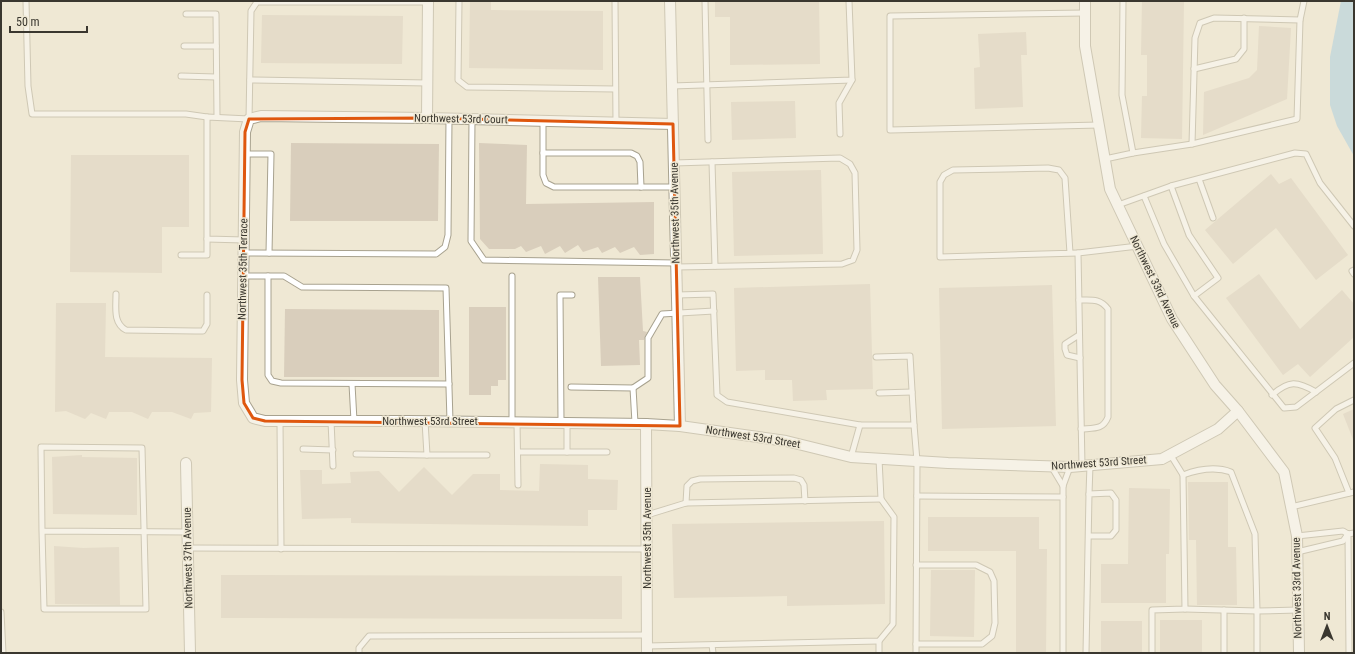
<svg xmlns="http://www.w3.org/2000/svg" width="1355" height="654" viewBox="0 0 1355 654" font-family="'Roboto Condensed',sans-serif">
  <style>
    .water { fill: #9dc9e2 }
    .building { fill: #d9cebc }
    .lines { fill: none; stroke-linecap: round; stroke-linejoin: round }
    .service-casing { stroke: #a8a28f; stroke-width: 7 }
    .minor-casing { stroke: #a8a28f; stroke-width: 12 }
    .service { stroke: #fff; stroke-width: 5 }
    .minor { stroke: #fff; stroke-width: 10 }
    .marked { fill: none; stroke: #df570e; stroke-width: 3; stroke-linejoin: round }
    .labels { text-anchor: middle; dominant-baseline: central; stroke-width: 3; stroke-linejoin: round; paint-order: stroke }
    .street-label { font-size: 11px; fill: #3a372f; stroke: #efe8d4 }
  </style>
  <rect width="100%" height="100%" fill="#efe8d4"/>
  <path class="water" d="M1341 1H1354V156L1337 126 1330 105V57Z"/>
  <g class="building">
    <path d="M470 1H491V10L603 11V70L469 68Z"/>
    <path d="M715 1H819L820 64 730 65V17H715Z"/>
    <path d="M1142 1H1184L1182 139 1141 138 1142 96H1147V55H1141Z"/>
    <path d="M262 15 403 16 402 64 261 63Z"/>
    <path d="M1259 26 1291 28 1287 99 1203 135 1204 92 1249 78 1257 70Z"/>
    <path d="M1026 32 1027 55H1021L1023 107 975 109 974 68 980 67 978 34Z"/>
    <path d="M795 101 796 138 732 140 731 102Z"/>
    <path d="M291 143 439 144 438 221H290Z"/>
    <path d="M479 143 527 145 526 204 654 202V254L640 255 634 247 620 253 615 247 602 253 598 247 583 252 578 245 565 253 560 246 545 254 541 246 526 252 521 246 515 249H489L480 239Z"/>
    <path d="M71 155H189V227H162V273L70 272Z"/>
    <path d="M821 170 823 254 734 256 732 172Z"/>
    <path d="M1271 174 1279 184 1291 178 1348 255 1316 280 1276 228 1233 264 1205 230Z"/>
    <path d="M1259 274 1300 329 1342 290 1354 304V337L1310 377 1298 364 1283 375 1226 298Z"/>
    <path d="M598 277H640L643 331 647 332 644 340H639L640 365 601 366Z"/>
    <path d="M870 284 873 389 826 390 827 400 793 401 792 380H765V370L736 371 734 288Z"/>
    <path d="M1052 285 1056 426 942 429 939 288Z"/>
    <path d="M56 303H106L105 357 212 358 211 412 194 413 191 419 172 412H152L148 419 132 412H109L106 419 91 413 85 419 66 411 55 412Z"/>
    <path d="M469 307H506V380H498V386H491V395H469Z"/>
    <path d="M285 309 439 310V377H284Z"/>
    <path d="M1354 409V442L1343 414Z"/>
    <path d="M82 455V457L137 458V515L53 514 52 457Z"/>
    <path d="M540 464 588 465V479L618 480 617 510H588V526L351 523V518L302 519 300 470H322V484L351 483 350 472 379 471 399 492 424 467 452 495 473 474H500V490L539 491Z"/>
    <path d="M1188 482H1228V547H1236L1237 605H1197L1196 540H1189Z"/>
    <path d="M1129 488 1170 489 1169 554H1166V603H1101V564H1128Z"/>
    <path d="M928 517H1039V549H1047L1046 653H1016V551H928Z"/>
    <path d="M884 521 885 604 787 606V596L674 598 672 524Z"/>
    <path d="M54 546 83 548 119 547 120 605 55 604Z"/>
    <path d="M931 570H975L974 637 930 636Z"/>
    <path d="M221 575 622 576V619L221 618Z"/>
    <rect x="1160" y="620" width="42" height="33"/>
    <rect x="1101" y="621" width="41" height="32"/>
  </g>
  <g class="lines">
    <defs>
      <g id="service">
        <path d="M26 1 28 86 32 114H186L207 117"/>
        <path d="M459 1 458 80 467 87 615 89"/>
        <path d="M615 1 616 123"/>
        <path d="M705 1 708 140"/>
        <path d="M1085 13 890 16V130L1099 125"/>
        <path d="M186 14H216L217 117"/>
        <path d="M184 46H216"/>
        <path d="M1194 69 1236 59 1244 49V18"/>
        <path d="M181 76 216 77"/>
        <path d="M250 80 428 83"/>
        <path d="M672 86 852 80 849 1"/>
        <path d="M472 119 471 241 484 260 676 263"/>
        <path d="M543 121V175L546 183 554 187H674"/>
        <path d="M840 134 839 103 852 80"/>
        <path d="M1192 144 1195 38 1200 23 1214 18 1300 20"/>
        <path d="M543 153H631L637 156 640 162 641 187"/>
        <path d="M1133 153 1192 144 1297 119 1300 20 1304 1"/>
        <path d="M245 154H271L269 253"/>
        <path d="M1105 159 1133 153 1122 95 1123 1"/>
        <path d="M712 162 715 266"/>
        <path d="M674 163 840 158 850 164 855 173 857 250 853 260 842 264 676 267"/>
        <path d="M1199 179 1213 218"/>
        <path d="M1171 186 1189 235 1218 278 1194 296"/>
        <path d="M1144 196 1164 244 1194 296 1284 408 1296 407 1354 363"/>
        <path d="M1118 205 1171 186 1295 153 1306 154 1320 183 1354 226"/>
        <path d="M244 240 207 239V117L249 119 251 11 257 2H428"/>
        <path d="M244 253 436 254 445 247 448 235 449 118"/>
        <path d="M1070 253 1065 178 1059 170 1048 168 953 170 944 175 940 182V257L1078 253"/>
        <path d="M181 255H207V239"/>
        <path d="M1354 270 1352 271 1354 274"/>
        <path d="M243 276H284L302 287 446 288 450 421"/>
        <path d="M268 276V375L272 381 281 383 449 384"/>
        <path d="M512 276V422"/>
        <path d="M116 294C116 308 113 323 126 330L195 331H203L207 324V295"/>
        <path d="M677 295 713 294 717 395 727 402 860 425"/>
        <path d="M1079 300C1091 300 1100 298 1108 309V417C1103 430 1094 428 1081 429"/>
        <path d="M1079 335 1065 344V349L1067 355 1080 358"/>
        <path d="M876 357 910 356 914 425"/>
        <path d="M352 384 354 421"/>
        <path d="M571 387 633 388 635 423"/>
        <path d="M633 388 648 378V338L662 314 714 311"/>
        <path d="M879 393 912 392"/>
        <path d="M1272 395C1289 380 1297 381 1316 392"/>
        <path d="M280 421 281 549"/>
        <path d="M331 421 333 466"/>
        <path d="M517 422 518 485"/>
        <path d="M561 422 560 295H572"/>
        <path d="M567 422V452"/>
        <path d="M303 449 333 450"/>
        <path d="M518 452H607"/>
        <path d="M356 454 427 455 425 421"/>
        <path d="M427 455H487"/>
        <path d="M851 457 860 425H914L917 461 916 653"/>
        <path d="M1051 466 1063 486"/>
        <path d="M1082 466 1078 253 1138 246"/>
        <path d="M1183 475C1199 469 1215 466 1231 472L1255 534 1257 611 1185 609"/>
        <path d="M1349 493 1335 458 1315 428 1336 409 1354 400"/>
        <path d="M1089 494 1090 465"/>
        <path d="M917 496 1063 497"/>
        <path d="M686 503 687 486 692 481 700 479 794 478 801 480 804 485 805 501"/>
        <path d="M1291 507 1354 492"/>
        <path d="M647 515 686 503 881 499 879 459"/>
        <path d="M42 531 44 609H146L142 448 41 447 42 531 188 532"/>
        <path d="M1348 534 1349 653"/>
        <path d="M1297 536 1343 531 1348 534 1354 533"/>
        <path d="M188 548 647 549"/>
        <path d="M1297 552 1343 541 1348 534"/>
        <path d="M1 612 3 653"/>
        <path d="M879 641V653"/>
        <path d="M916 644H982L992 636 995 623 994 581 990 572 976 565H916"/>
        <path d="M712 645 713 653"/>
        <path d="M647 646 879 641 893 624 894 517 881 499"/>
        <path d="M359 653V648L369 636 647 635"/>
        <path d="M1063 653V486L1070 467"/>
        <path d="M1086 653 1089 494 1111 493 1116 500V530L1111 536H1089"/>
        <path d="M1152 653V610L1185 609 1183 475 1170 454"/>
        <path d="M1224 653V610"/>
        <path d="M1257 653V611L1298 610"/>
      </g>
      <g id="minor">
        <path d="M670 1 680 426"/>
        <path d="M1085 1V46L1110 189 1172 319 1215 385 1238 411 1284 472 1297 536 1299 653"/>
        <path d="M427 118 428 1"/>
        <path d="M673 124 427 118 261 116 249 119 245 132 242 380 244 403 253 418 265 421H407L646 424 680 426 786 441 851 457 948 463 1070 467 1162 459 1218 429 1238 411"/>
        <path d="M646 424 647 653"/>
        <path d="M186 463 190 653"/>
      </g>
    </defs>
    <use href="#service" class="service-casing"/>
    <use href="#minor" class="minor-casing"/>
    <use href="#service" class="service"/>
    <use href="#minor" class="minor"/>
  </g>
  <path d="M0 0H1355V654H0ZM427 118 673 124 680 426 265 421 253 418 244 403 242 380 245 132 249 119Z" fill="#efe8d4" fill-opacity=".55" fill-rule="evenodd"/>
  <path class="marked" d="M427 118 673 124 680 426 265 421 253 418 244 403 242 380 245 132 249 119Z"/>
  <g class="labels">
    <g class="street-label">
      <text transform="translate(461 119) rotate(1)">Northwest 53rd Court</text>
      <text transform="translate(675 213) rotate(-91)">Northwest 35th Avenue</text>
      <text transform="translate(243 269) rotate(-89)">Northwest 35th Terrace</text>
      <text transform="translate(1155 282) rotate(64)">Northwest 33rd Avenue</text>
      <text x="430" y="421">Northwest 53rd Street</text>
      <text transform="translate(753 437) rotate(9)">Northwest 53rd Street</text>
      <text transform="translate(1099 463) rotate(-4)">Northwest 53rd Street</text>
      <text transform="translate(647 538) rotate(-90)">Northwest 35th Avenue</text>
      <text transform="translate(188 558) rotate(-91)">Northwest 37th Avenue</text>
      <text transform="translate(1297 588) rotate(-91)">Northwest 33rd Avenue</text>
    </g>
  </g>
  <rect width="1355" height="654" fill="none" stroke="#3a372f" stroke-width="4"/>
  <g transform="translate(1327 626)" stroke="#efe8d4" stroke-width="3" paint-order="stroke">
  <path d="M0-3L7 15L0 10L-7 15Z" fill="#3a372f"/>
  <text y="-6" font-size="11" font-weight="bold" text-anchor="middle" fill="#3a372f">N</text>
  </g>
  <path d="M10 26v6h77v-6" fill="none" stroke="#3a372f" stroke-width="2"/>
  <text x="16" y="26" font-size="12" fill="#3a372f" stroke="#efe8d4" stroke-width="3" paint-order="stroke">50 m</text>
</svg>
